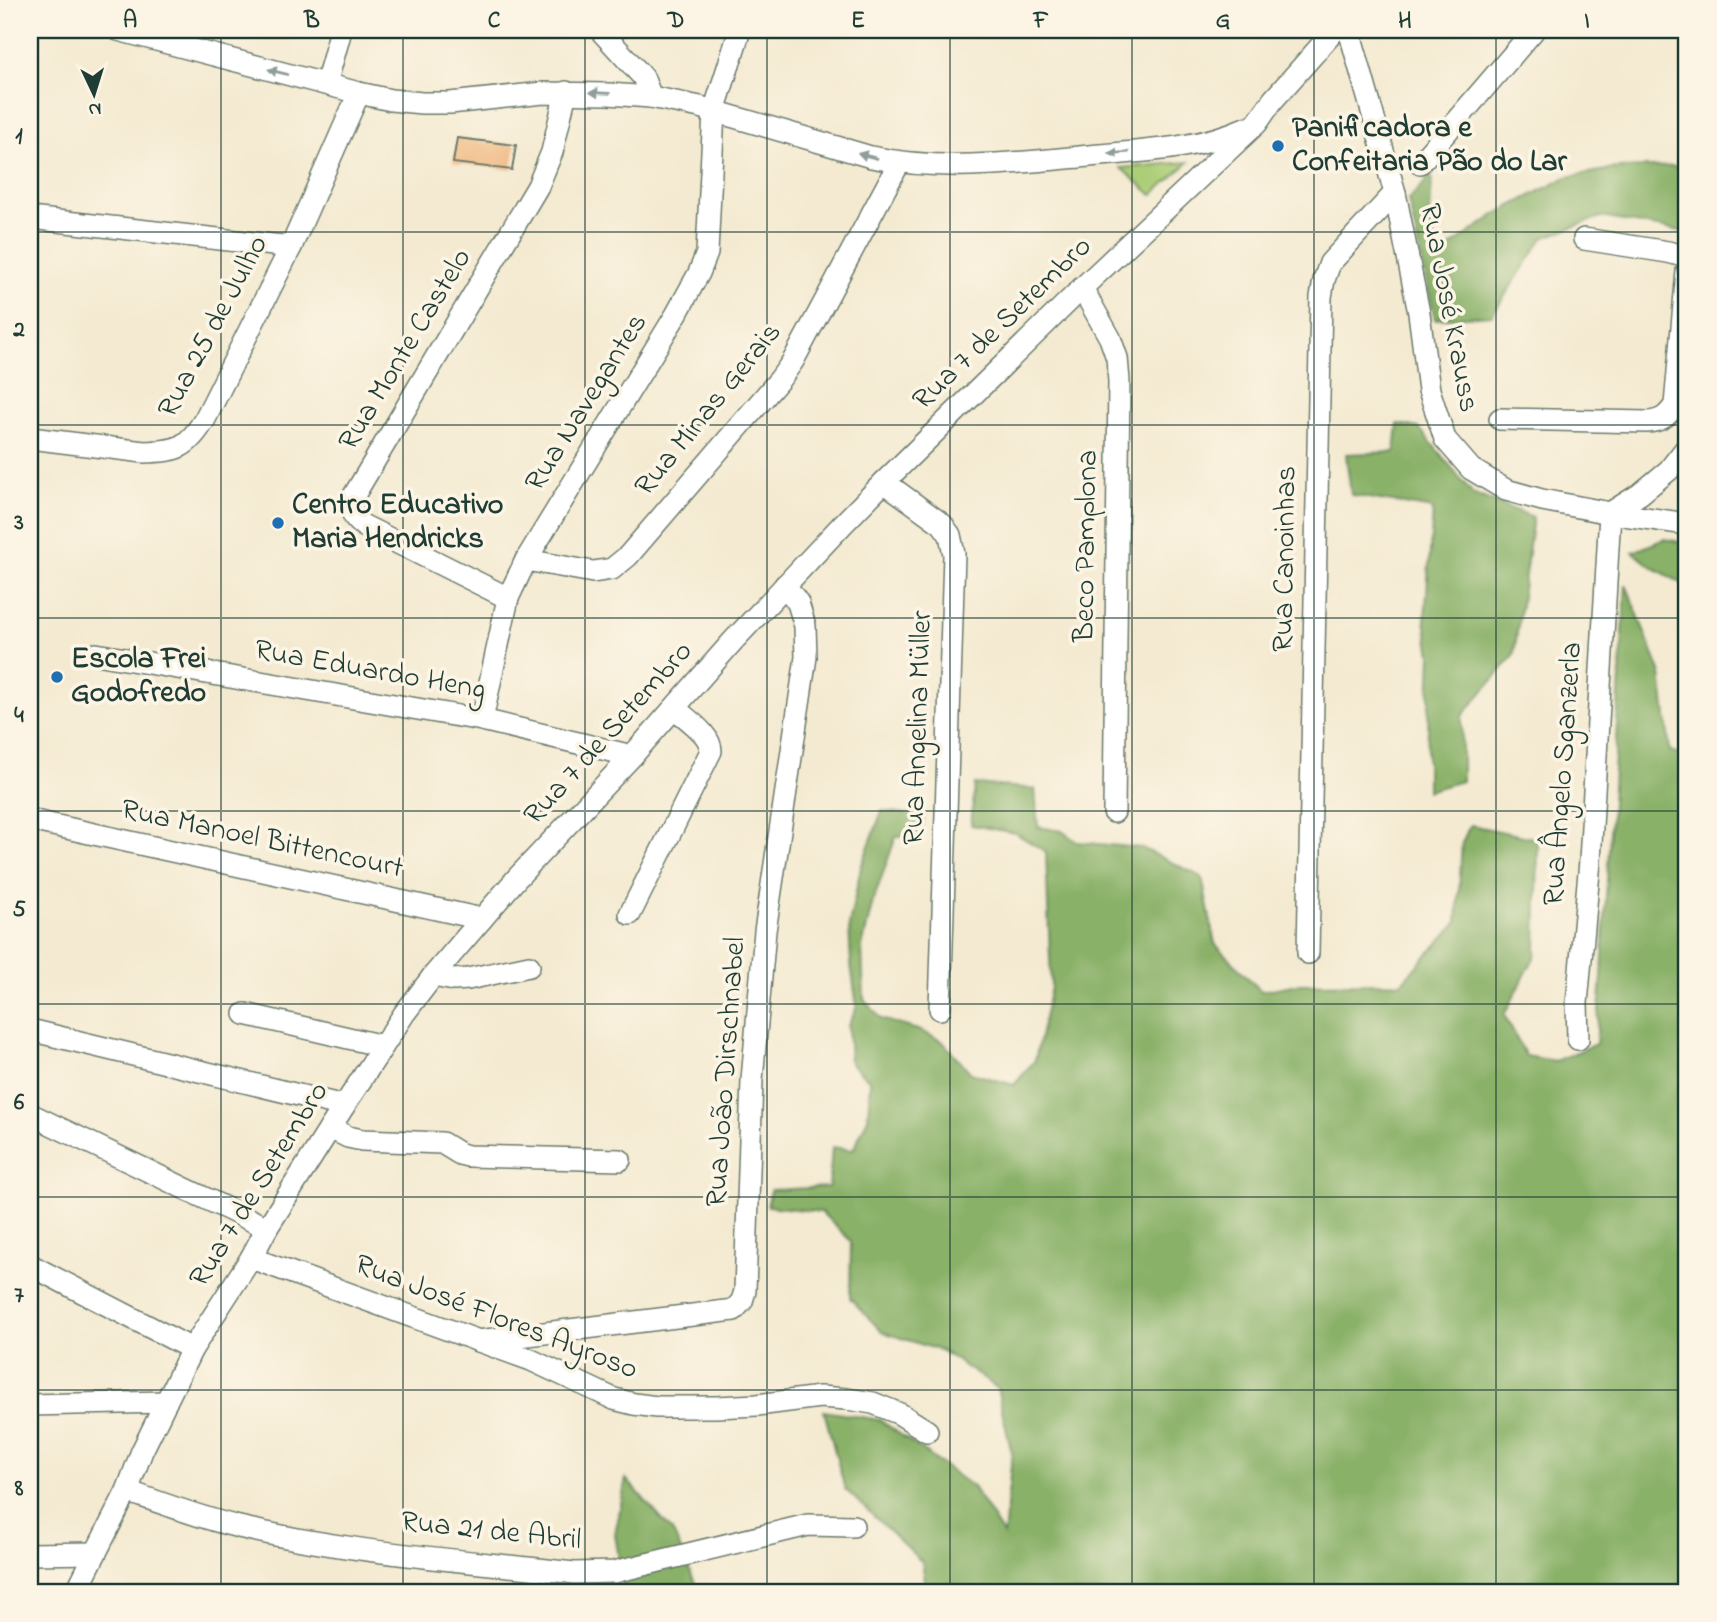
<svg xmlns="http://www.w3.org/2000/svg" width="1717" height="1622" viewBox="0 0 1717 1622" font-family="'Indie Flower',sans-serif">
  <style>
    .green { fill: #acce77; stroke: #668656; stroke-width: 2 }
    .forest { fill: #89b168; stroke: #54774e; stroke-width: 2 }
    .building { fill: #efb57b }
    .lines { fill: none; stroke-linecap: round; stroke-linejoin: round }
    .minor-casing { stroke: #6a7a6b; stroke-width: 24 }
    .minor { stroke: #fff; stroke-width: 21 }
    .oneway { fill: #8f9e9a }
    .grid { fill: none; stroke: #1f3d34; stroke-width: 2; stroke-opacity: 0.55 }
    .poi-dot { fill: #1f6fb2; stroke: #fcf5e5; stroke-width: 2.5 }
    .labels { text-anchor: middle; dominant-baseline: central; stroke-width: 7; stroke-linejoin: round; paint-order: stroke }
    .poi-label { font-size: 30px; font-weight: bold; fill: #1f3d34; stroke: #fcf5e5; text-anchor: start }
    .street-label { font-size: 30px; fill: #1f3d34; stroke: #fcf5e5 }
    .neatline { fill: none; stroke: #1f3d34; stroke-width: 2.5 }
    .grid-label { font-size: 23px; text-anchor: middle; font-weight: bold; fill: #1f3d34 }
  </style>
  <rect width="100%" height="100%" fill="#fcf5e5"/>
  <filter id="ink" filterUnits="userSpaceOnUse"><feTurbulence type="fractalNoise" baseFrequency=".0143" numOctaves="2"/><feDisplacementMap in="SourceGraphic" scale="14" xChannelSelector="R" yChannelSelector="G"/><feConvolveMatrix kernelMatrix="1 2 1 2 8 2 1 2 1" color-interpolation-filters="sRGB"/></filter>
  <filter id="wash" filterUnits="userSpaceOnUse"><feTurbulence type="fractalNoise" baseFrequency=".00686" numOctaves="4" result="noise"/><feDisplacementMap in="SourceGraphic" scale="28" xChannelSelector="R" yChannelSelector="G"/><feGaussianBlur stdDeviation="1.57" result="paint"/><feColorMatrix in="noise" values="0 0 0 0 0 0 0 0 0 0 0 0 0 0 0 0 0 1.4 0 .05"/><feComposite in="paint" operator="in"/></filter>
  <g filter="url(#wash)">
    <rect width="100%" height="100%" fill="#f4ead1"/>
    <path class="green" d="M1189 162 1152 195 1121 168Z"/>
    <g class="forest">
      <path d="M1687 162V232L1601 217 1543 238 1492 315 1435 319 1408 200 1432 175 1430 217 1437 256 1496 214 1567 177 1617 168 1685 166Z"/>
      <path d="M1398 424 1419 428 1473 494 1533 517 1514 655 1462 716V781L1427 791V754L1431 655 1425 620 1433 509 1351 495 1346 454 1395 452Z"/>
      <path d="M1664 539 1687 543V586L1652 567 1633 552Z"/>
      <path d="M1626 584 1661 674 1670 751 1687 756V1592H927L922 1562 845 1489 824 1411 880 1420 973 1487 1004 1536 1012 1454 997 1388 942 1351 882 1332 850 1298 851 1241 821 1212 767 1206 771 1190 829 1187 832 1147 853 1150 868 1118 870 1081 850 1063 848 1026 857 1007 851 965 849 925 861 867 882 811 924 816 922 833 896 837 873 901 862 947 864 999 881 1019 921 1031 942 1041 971 1073 1014 1085 1035 1060 1051 987 1046 852 1015 833 971 825 975 784 1035 789 1038 827 1062 831 1077 842 1142 848 1202 877 1215 944 1261 991 1298 984 1401 983 1457 923 1462 843 1470 825 1538 839 1536 954 1504 1015 1526 1056 1555 1061 1596 1044 1602 977 1606 895Z"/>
      <path d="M626 1479 673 1532 699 1592H624L615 1534Z"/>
    </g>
    <g id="blocks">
      <path class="building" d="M457 138 516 145 512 170 453 163Z"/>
    </g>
  </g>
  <g filter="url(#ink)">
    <use href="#blocks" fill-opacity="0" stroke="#6a7a6b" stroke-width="2"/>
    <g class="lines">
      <defs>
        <g id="minor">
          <path d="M118 30 359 93 391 100 422 103H450L543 93 608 94 651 97 700 107 871 157C943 172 1016 163 1089 156 1141 151 1196 150 1245 128"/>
          <path d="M600 30 643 77 651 97"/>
          <path d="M1349 30 1395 193 1419 313 1429 390 1445 439 1471 469 1506 490 1542 500 1610 513 1687 524"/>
          <path d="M326 84 341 30"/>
          <path d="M1420 163 1534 30"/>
          <path d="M30 218 291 247"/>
          <path d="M1584 239 1668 252 1687 257"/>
          <path d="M1082 288 1110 338 1117 358 1119 381 1114 812"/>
          <path d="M1500 419 1647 422C1661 421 1667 417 1675 405L1687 271"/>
          <path d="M30 438 144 452C177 451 187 449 205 419L291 247 359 93"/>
          <path d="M884 482 942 524 950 535 954 554 940 1009"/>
          <path d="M1610 513 1640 494 1669 470 1687 447"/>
          <path d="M526 560 593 572 612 569 628 556 780 379 793 361 899 163"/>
          <path d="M508 598 364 526C352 518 350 511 353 497L538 186 552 152 566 92"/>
          <path d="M96 654 482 720 632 756"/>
          <path d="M482 720 508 598 526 560 676 315 699 273 707 253 714 111 740 30"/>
          <path d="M30 820 482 919"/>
          <path d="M630 914 711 751C711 734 687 720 675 708"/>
          <path d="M1308 953 1321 297 1324 280 1330 263 1395 193"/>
          <path d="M433 976 454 980 468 979 529 966"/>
          <path d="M245 1014 383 1046"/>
          <path d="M30 1030 344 1106"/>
          <path d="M1578 1039 1577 1003 1590 861 1610 513"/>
          <path d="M30 1114 267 1228"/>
          <path d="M330 1128 348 1137 362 1140 442 1143 460 1154 468 1156 620 1160"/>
          <path d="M251 1258 531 1360 614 1399 634 1404 657 1407H716L757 1405 820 1397 847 1399 873 1403 900 1414 927 1431"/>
          <path d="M30 1265 192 1349"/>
          <path d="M478 1341 734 1310 742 1301 745 1291 752 1080 765 931 806 657 805 626 798 603 785 585"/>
          <path d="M30 1405 166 1402"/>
          <path d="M127 1491C164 1504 201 1518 239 1527 349 1553 462 1560 574 1573L614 1572 808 1525 853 1526"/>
          <path d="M30 1554 95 1553"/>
          <path d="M76 1592 127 1491 142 1451 192 1349 251 1258 267 1228 344 1106 404 1014 433 976 517 878 632 756 733 641 842 525 884 482 1082 288 1257 123 1273 100 1335 30"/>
        </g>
      </defs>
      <use href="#minor" class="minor-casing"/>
      <use href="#minor" class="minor"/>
    </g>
    <defs><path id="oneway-solid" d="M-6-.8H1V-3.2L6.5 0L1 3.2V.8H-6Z" transform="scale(1.75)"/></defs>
    <g class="oneway">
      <use href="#oneway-solid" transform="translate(278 72) rotate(-165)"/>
      <use href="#oneway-solid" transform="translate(600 93) rotate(-178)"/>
      <use href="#oneway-solid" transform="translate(1119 153) rotate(175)"/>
      <use href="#oneway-solid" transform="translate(868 156) rotate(-165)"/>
    </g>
  </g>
  <path class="grid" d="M221 30V1592M403 30V1592M585 30V1592M767 30V1592M950 30V1592M1132 30V1592M1314 30V1592M1496 30V1592M30 232H1687M30 425H1687M30 618H1687M30 811H1687M30 1004H1687M30 1197H1687M30 1390H1687"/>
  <g class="poi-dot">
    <circle cx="1278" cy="146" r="7"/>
    <circle cx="278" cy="523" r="7"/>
    <circle cx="57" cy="677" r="7"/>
  </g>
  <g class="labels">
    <g class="poi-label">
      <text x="1292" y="129">Panificadora e<tspan x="1292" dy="34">Confeitaria Pão do Lar</tspan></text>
      <text x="292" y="506">Centro Educativo<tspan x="292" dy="34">Maria Hendricks</tspan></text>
      <text x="71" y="660">Escola Frei<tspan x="71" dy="34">Godofredo</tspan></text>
    </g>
    <g class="street-label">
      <text transform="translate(1448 308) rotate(79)">Rua José Krauss</text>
      <text transform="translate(1003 324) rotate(-44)">Rua 7 de Setembro</text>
      <text transform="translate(214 327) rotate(-62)">Rua 25 de Julho</text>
      <text transform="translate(406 350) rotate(-59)">Rua Monte Castelo</text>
      <text transform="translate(587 403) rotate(-58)">Rua Navegantes</text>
      <text transform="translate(709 410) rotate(-51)">Rua Minas Gerais</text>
      <text transform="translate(1087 546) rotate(-89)">Beco Pamplona</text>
      <text transform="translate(1286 559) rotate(-89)">Rua Canoinhas</text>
      <text transform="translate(370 671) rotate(10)">Rua Eduardo Heng</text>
      <text transform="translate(919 728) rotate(-88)">Rua Angelina Müller</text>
      <text transform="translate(609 734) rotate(-48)">Rua 7 de Setembro</text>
      <text transform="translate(1564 774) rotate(-86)">Rua Ângelo Sganzerla</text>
      <text transform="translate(262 840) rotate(12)">Rua Manoel Bittencourt</text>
      <text transform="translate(727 1072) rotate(-86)">Rua João Dirschnabel</text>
      <text transform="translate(260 1185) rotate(-58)">Rua 7 de Setembro</text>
      <text transform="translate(496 1318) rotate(21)">Rua José Flores Ayroso</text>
      <text transform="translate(491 1532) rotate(6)">Rua 21 de Abril</text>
    </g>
  </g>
  <rect width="1717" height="1622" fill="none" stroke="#fcf5e5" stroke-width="77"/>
  <g transform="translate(94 94) rotate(176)" stroke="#fcf5e5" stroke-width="5" paint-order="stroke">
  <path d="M0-5L12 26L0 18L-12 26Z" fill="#1f3d34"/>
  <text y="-10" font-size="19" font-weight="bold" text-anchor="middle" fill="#1f3d34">N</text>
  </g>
  <rect x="38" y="38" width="1640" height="1546" class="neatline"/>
  <g class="grid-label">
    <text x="130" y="27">A</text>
    <text x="312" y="27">B</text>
    <text x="494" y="27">C</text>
    <text x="676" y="27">D</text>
    <text x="858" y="27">E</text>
    <text x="1041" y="27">F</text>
    <text x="1223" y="27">G</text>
    <text x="1405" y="27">H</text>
    <text x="1587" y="27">I</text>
    <text x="19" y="143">1</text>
    <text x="19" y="336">2</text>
    <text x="19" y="529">3</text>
    <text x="19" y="722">4</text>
    <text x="19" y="916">5</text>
    <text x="19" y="1109">6</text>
    <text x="19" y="1302">7</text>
    <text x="19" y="1495">8</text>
  </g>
</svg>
